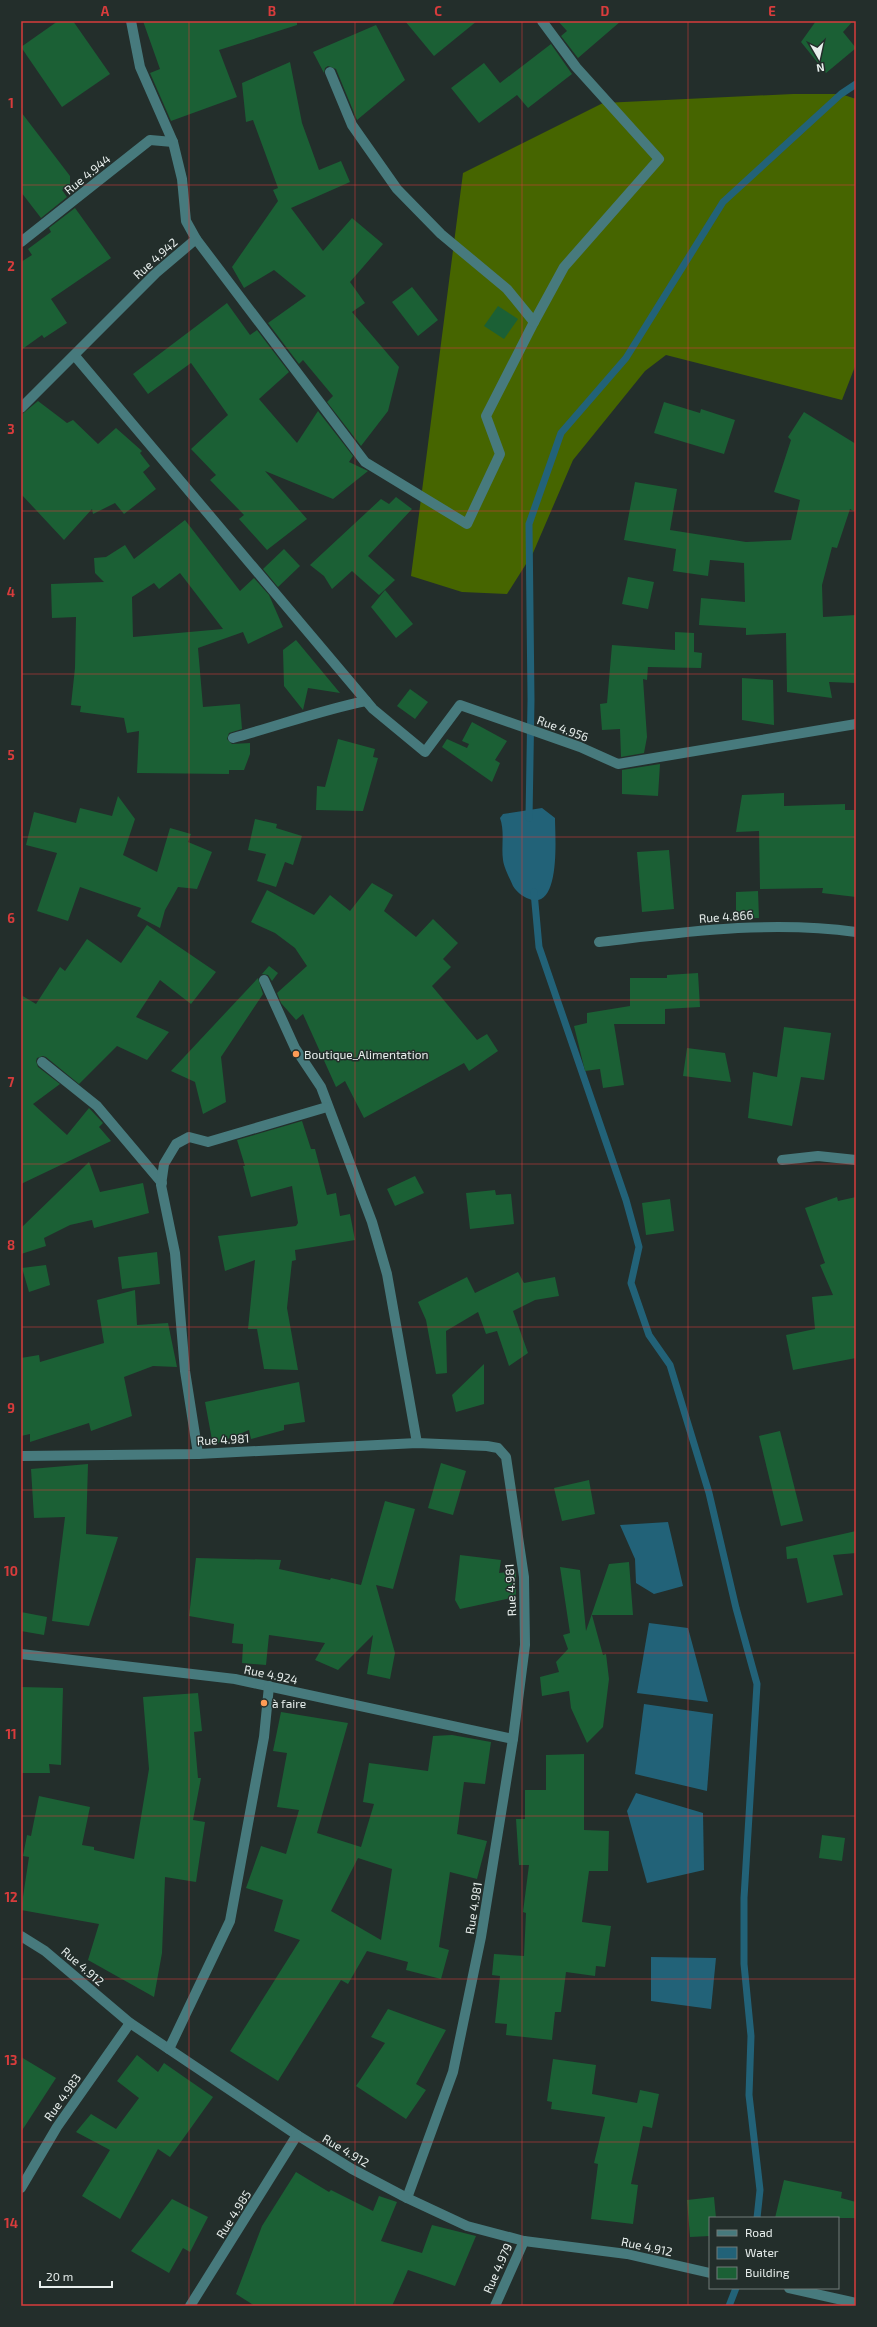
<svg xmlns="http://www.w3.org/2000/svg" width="877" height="2327" viewBox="0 0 877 2327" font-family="'Exo 2',sans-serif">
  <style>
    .forest { fill: #466500 }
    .water { fill: #226278 }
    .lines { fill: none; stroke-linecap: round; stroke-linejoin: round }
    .stream { stroke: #226278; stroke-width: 7 }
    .building { fill: #1b6035; fill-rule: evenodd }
    .minor { stroke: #477a7d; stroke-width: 10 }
    .grid { fill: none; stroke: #d83c3c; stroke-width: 1; stroke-opacity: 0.55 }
    .poi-dot { fill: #fd9c56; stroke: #232e2b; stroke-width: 1.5 }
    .labels { text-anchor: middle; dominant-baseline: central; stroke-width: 3; stroke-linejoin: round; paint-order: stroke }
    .street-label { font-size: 12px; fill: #e7eeec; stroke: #232e2b }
    .poi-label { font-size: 12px; fill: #e7eeec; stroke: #232e2b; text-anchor: start }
    .neatline { fill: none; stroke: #d83c3c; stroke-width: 1.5 }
    .grid-label { font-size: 13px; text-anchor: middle; font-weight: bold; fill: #d83c3c }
  </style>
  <rect width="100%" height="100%" fill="#232e2b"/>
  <path class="forest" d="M793 94H841L856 99V364L842 400 666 355 645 371 573 460 533 553 507 594 462 592 411 576 463 173 603 103Z"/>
  <g class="water">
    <path d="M542 808 555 818C555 835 561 906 532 900 525 898 517 893 513 886 510 879 504 868 503 860 501 846 505 832 500 818L503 814Z"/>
    <path d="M668 1522 683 1586 654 1594 636 1583 635 1559 620 1525Z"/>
    <path d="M649 1623 688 1628 708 1702 637 1693Z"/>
    <path d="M644 1704 713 1714 707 1791 635 1774Z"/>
    <path d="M636 1793 703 1813 704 1870 647 1883 627 1811Z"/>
    <path d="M651 1957 716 1958 711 2009 651 2001Z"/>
  </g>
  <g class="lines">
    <g class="stream">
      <path d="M529 818 531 700 529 524 561 433 626 358 723 202 841 94 856 84"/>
      <path d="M534 892 539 947 626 1200 639 1247 631 1283 649 1335 670 1365 709 1493 736 1608 757 1684 744 1898V1964L751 2036 749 2095 760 2190 757 2218"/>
      <path d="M729 2306 736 2288"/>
    </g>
  </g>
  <g class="building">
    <path d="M58 21H73L110 74 62 107 21 47Z"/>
    <path d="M143 21H297V25L219 50 237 97 171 121 150 73 160 69Z"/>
    <path d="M405 21H477L434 56Z"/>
    <path d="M558 21H621L578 58 561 36 567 31Z"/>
    <path d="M816 21H853L843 32 856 48 826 73 801 42Z"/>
    <path d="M376 25 405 80 357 120 336 69 328 66 325 68 324 73 313 52Z"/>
    <path d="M551 44 572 74 528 108 517 95 479 123 451 88 484 63 500 83Z"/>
    <path d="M290 62 302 123 319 170 341 161 350 182 291 208 323 251 352 218 383 244 350 282 365 303 352 312 399 367 388 411 361 446 327 402 333 396 303 360 299 364 268 323 306 296 274 270 244 288 232 267 278 201 273 190 278 188 253 120 246 122 242 83Z"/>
    <path d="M21 112 70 176V184L62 190 67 197 41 218 21 192Z"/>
    <path d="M75 208 111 258 51 299 67 323 44 338 42 335 21 350V262L32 255 28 249 51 232 49 228Z"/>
    <path d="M412 287 438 320 418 336 392 302Z"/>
    <path d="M227 303 250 335 257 330 289 372 259 399 297 443 318 411 353 456 349 462 368 471 333 499 265 471 307 519 267 550 239 519 244 515 210 480 216 475 191 449 228 415 191 363 148 394 133 374Z"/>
    <path d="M498 306 518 319 504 339 484 326Z"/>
    <path d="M38 401 67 423 73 420 98 444 116 428 142 451 140 453 150 466 143 472 156 489 124 514 115 503 93 514 92 509 64 540 21 494V415Z"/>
    <path d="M664 402 700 413 701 409 735 420 724 454 654 433Z"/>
    <path d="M804 412 856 444V512L850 509 837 548 832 547 822 585 823 617 856 615V683L829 682 832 698 787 692 786 633 746 635V628L699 625 701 598 745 602 744 563 710 560 708 576 673 571 676 549 624 540 635 482 677 489 670 530 746 542 791 540 800 500 774 492 791 440 788 437Z"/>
    <path d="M396 497 412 509 368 556 395 580 379 595 352 571 332 589 324 576 310 565 381 499 389 504Z"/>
    <path d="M185 520 240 591 254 578 269 595 283 627 248 644 243 632 198 648 203 707 240 704 242 729 229 733 227 739 232 744 250 743V754L244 770H229V774L137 773 139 731 127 733 124 718 80 712 81 706 71 705 75 668 76 617 52 618 51 584 104 582 95 573 94 558 106 557 125 545 134 559ZM180 573 223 629 133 637 132 597 154 583 159 589Z"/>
    <path d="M284 549 300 566 278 587 263 569Z"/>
    <path d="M628 577 654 582 648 609 622 604Z"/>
    <path d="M385 590 413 624 396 638 371 607Z"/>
    <path d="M675 632 694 633V652L702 653 701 668 648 667 647 680 643 679 647 737 644 753 621 757 620 729 602 730 600 704 607 703 612 645 675 650Z"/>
    <path d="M296 640 340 693 308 688 303 710 284 686 283 650Z"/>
    <path d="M742 678 773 680 774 725 742 720Z"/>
    <path d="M410 689 428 702 415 719 397 706Z"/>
    <path d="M472 722 507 741 495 760 500 763 492 782 442 747 447 739 467 748 469 744 462 741Z"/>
    <path d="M338 739 375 749 373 757 378 758 363 811 316 810 317 786 325 787Z"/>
    <path d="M660 764 658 796 622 794V770Z"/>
    <path d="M784 793V806L845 804V810H856V897L822 893 823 888 760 889 759 831 736 832 742 795Z"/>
    <path d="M118 796 135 819 123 855 157 872 170 828 191 834 188 842 212 852 197 889 178 887 165 910 160 928 137 916 141 908 80 887 68 921 37 911 57 853 26 845 34 812 76 823 80 808 112 816Z"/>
    <path d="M255 819 277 824 276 828 302 836 293 865 285 862 276 887 257 881 266 854 248 850Z"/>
    <path d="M669 850 674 909 642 912 637 852Z"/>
    <path d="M372 883 393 895 384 911 416 937 433 919 458 943 443 959 451 967 432 986 477 1040 487 1034 498 1051 469 1071 464 1063 364 1118 345 1081 336 1087 303 1014 296 1020 281 1003 277 993 307 966 295 948 275 933 251 922 267 890 314 915 330 895 350 911Z"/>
    <path d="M758 891 759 918H736V892Z"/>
    <path d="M147 925 216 972 191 1004 160 980 136 1017 169 1032 147 1060 117 1046 79 1084 46 1057 43 1056 37 1058 36 1061 38 1067 60 1084 33 1104 67 1135 89 1108 103 1123 99 1127 111 1141 21 1184V995L36 1004 60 967 65 971 87 939 121 963Z"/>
    <path d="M269 966 278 973 272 981 268 975 262 974Z"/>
    <path d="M698 973 700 1007 665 1009V1024H614L624 1085 603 1088 600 1069 585 1071 574 1026 587 1023V1013L630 1006V978H667V975Z"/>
    <path d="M258 978 263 994 221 1057 226 1102 203 1114 195 1082 171 1071Z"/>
    <path d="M784 1027 831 1033 824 1080 801 1077 792 1126 748 1118 753 1072 777 1077Z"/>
    <path d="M687 1048 725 1053 731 1082 683 1076Z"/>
    <path d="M302 1121 311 1149H315L327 1195 336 1193 340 1216 350 1214 355 1240 295 1250 296 1260 292 1261 287 1308 298 1370 264 1369 257 1329H248L255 1260 225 1271 218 1236 296 1226 298 1223 292 1186 251 1197 243 1166H245L237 1140Z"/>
    <path d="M89 1162 100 1192 143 1183 149 1213 94 1228 92 1220 70 1225 44 1238 46 1246 21 1254V1228Z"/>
    <path d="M415 1176 424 1193 395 1206 387 1189Z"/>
    <path d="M495 1190 496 1195 511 1194 514 1224 470 1229 466 1193Z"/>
    <path d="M837 1197 838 1201 856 1197V1358L793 1370 786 1335 815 1329 812 1297 833 1295 820 1265 825 1263 805 1208Z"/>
    <path d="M670 1199 674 1231 646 1235 642 1203Z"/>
    <path d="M157 1252 160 1284 122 1289 118 1257Z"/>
    <path d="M46 1265 50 1285 29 1292 22 1268Z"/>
    <path d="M518 1272 524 1283 555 1277 559 1296 535 1300 513 1311 528 1353 509 1366 497 1331 486 1334 478 1312 446 1331 447 1373 436 1374 426 1320 418 1302 467 1277 475 1293Z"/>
    <path d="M135 1290 137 1325 168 1323 177 1367 153 1366 124 1377 132 1416 91 1431 89 1423 30 1442V1434L21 1436V1358L39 1355 40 1362 104 1343 97 1300Z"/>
    <path d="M484 1364V1404L456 1412 452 1395Z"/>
    <path d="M299 1382 305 1422 284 1425V1430L251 1439 249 1430 213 1445 205 1402Z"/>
    <path d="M780 1431 803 1521 781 1526 759 1436Z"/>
    <path d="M441 1463 466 1471 453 1515 428 1508Z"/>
    <path d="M88 1464 86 1534 118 1537 89 1626 52 1621 65 1517 34 1518 31 1469Z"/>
    <path d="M589 1480 595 1514 562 1521 554 1488Z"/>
    <path d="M385 1501 415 1509 393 1589 376 1585 395 1653 390 1679 367 1674 373 1635 338 1670 315 1660 325 1643 269 1635 266 1665 242 1663 243 1644 232 1643 234 1624 189 1616 196 1558 281 1560 279 1569 330 1580 331 1578 361 1585Z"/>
    <path d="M856 1531V1553L833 1555 843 1595 807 1603 797 1558 787 1559 786 1547Z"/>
    <path d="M460 1555 501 1560 499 1573 516 1571V1597L460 1609 455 1600Z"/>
    <path d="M629 1562 633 1615H592L603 1655 606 1654 609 1679 603 1727 587 1743 571 1708 569 1691 542 1696 540 1677 559 1672 556 1662 568 1649 563 1635 570 1633 560 1567 580 1570 586 1631 609 1564Z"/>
    <path d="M21 1612 47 1617 44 1635 21 1631Z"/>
    <path d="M21 1687 63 1688 61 1765 49 1764 50 1773H21Z"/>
    <path d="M198 1693 202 1731 194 1732 198 1778H201L193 1820 205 1822 196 1882 165 1877 162 1953 154 1997 88 1960 99 1924 21 1910 29 1857 23 1856 27 1835 31 1836 39 1796 90 1807 82 1845 94 1847V1850L134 1859 149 1769 143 1697Z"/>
    <path d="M281 1712 348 1723 317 1833 361 1847 374 1804 363 1802 369 1763 428 1771 433 1736 452 1735 491 1742 485 1784 464 1782 457 1834 487 1841 477 1879 450 1872 439 1947 449 1950 441 1979 406 1970 408 1962 367 1951 348 1984 341 1980 278 2081 230 2051 300 1940 274 1931 283 1900 246 1888 261 1846 286 1854 299 1810 277 1807 287 1753 273 1751ZM358 1858 392 1869 381 1940 331 1911Z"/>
    <path d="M584 1754V1830L609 1831 608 1871H589L582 1922 611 1926 605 1967 596 1966 595 1976 566 1972 561 2012H555L552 2040 506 2035 507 2024 495 2023 500 1976 492 1975 494 1954 524 1956 526 1913 523 1912 529 1865H519L516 1819H525V1790H546V1755Z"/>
    <path d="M822 1835 845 1838 842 1861 819 1858Z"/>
    <path d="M388 2009 446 2030 416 2084 426 2090 406 2119 356 2086 385 2043 371 2037Z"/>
    <path d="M137 2055 158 2072 164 2063 213 2097 170 2157 158 2149 120 2219 82 2196 110 2150 76 2132 91 2114 116 2129 139 2098 117 2081Z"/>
    <path d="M21 2057 56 2078 21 2132Z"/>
    <path d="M553 2059 596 2065 592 2094 637 2103 640 2090 659 2094 652 2128 643 2126 631 2184 638 2185 633 2224 591 2219 598 2164 594 2163 605 2117 551 2109 552 2102 547 2101Z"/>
    <path d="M296 2172 329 2192 331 2190 373 2211 379 2196 397 2202 381 2241 422 2253 432 2225 476 2236 455 2286 408 2270 392 2306H255L236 2294 262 2226Z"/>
    <path d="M784 2180 842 2192 841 2198 856 2202V2218H775Z"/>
    <path d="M714 2197 716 2218H710V2236L690 2237 687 2200Z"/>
    <path d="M172 2199 208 2217 190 2252 183 2248 169 2273 131 2251Z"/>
  </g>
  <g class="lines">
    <g class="minor">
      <path d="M196 239 365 462 467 524 500 454 486 416 534 322 507 289 441 234 397 189 352 125 330 72"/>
      <path d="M21 242 150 140 173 142"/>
      <path d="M534 322 564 267 659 159 576 67 542 21"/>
      <path d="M75 356 373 709 425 752 460 705 580 747 618 764 856 724"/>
      <path d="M21 408 156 273 196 239 186 221 182 179 173 142 140 67 131 21"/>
      <path d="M233 738C278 726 321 710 366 701"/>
      <path d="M599 942C685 932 769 920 856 932"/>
      <path d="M264 980 295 1048 321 1087 372 1222 387 1274 417 1443"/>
      <path d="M42 1062 97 1106 162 1183"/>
      <path d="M782 1160 818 1156 856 1160"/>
      <path d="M198 1454 185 1371 175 1253 161 1185 164 1164 176 1144 189 1137 208 1142 327 1107"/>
      <path d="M21 1456 198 1454 417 1443 487 1446 498 1448 506 1457 524 1577 525 1645 513 1739 481 1937 453 2072 407 2198"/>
      <path d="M21 1654 235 1679 513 1739"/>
      <path d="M21 1936 45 1951 130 2023 297 2135 352 2169 407 2198 467 2226 524 2241 627 2254 710 2273"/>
      <path d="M169 2049 230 1921 264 1737 269 1686"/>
      <path d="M21 2188 57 2127 130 2023"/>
      <path d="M789 2288 856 2303"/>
      <path d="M190 2306 297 2135"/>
      <path d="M495 2306 524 2241"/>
    </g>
  </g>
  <path class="grid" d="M189 21V2306M355 21V2306M522 21V2306M688 21V2306M21 185H856M21 348H856M21 511H856M21 674H856M21 837H856M21 1000H856M21 1164H856M21 1327H856M21 1490H856M21 1653H856M21 1816H856M21 1979H856M21 2142H856"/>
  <g class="poi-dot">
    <circle cx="296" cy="1054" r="4"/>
    <circle cx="264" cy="1703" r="4"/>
  </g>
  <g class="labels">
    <g class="street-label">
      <text transform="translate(87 174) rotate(-39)">Rue 4.944</text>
      <text transform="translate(155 258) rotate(-42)">Rue 4.942</text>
      <text transform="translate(563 728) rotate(20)">Rue 4.956</text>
      <text transform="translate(726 916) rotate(-4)">Rue 4.866</text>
      <text transform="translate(223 1439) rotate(-3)">Rue 4.981</text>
      <text transform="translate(510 1590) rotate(-93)">Rue 4.981</text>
      <text transform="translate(271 1674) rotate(12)">Rue 4.924</text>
      <text transform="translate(473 1908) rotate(-81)">Rue 4.981</text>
      <text transform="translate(83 1966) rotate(41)">Rue 4.912</text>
      <text transform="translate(62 2097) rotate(-55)">Rue 4.983</text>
      <text transform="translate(346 2150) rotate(31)">Rue 4.912</text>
      <text transform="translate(233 2214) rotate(-58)">Rue 4.985</text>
      <text transform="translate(647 2246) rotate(12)">Rue 4.912</text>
      <text transform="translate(497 2268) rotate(-66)">Rue 4.979</text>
    </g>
    <g class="poi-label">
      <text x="304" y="1054">Boutique_Alimentation</text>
      <text x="272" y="1703">à faire</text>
    </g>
  </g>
  <rect width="877" height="2327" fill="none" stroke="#232e2b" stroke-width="44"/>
  <rect x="709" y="2217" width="130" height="72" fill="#232e2b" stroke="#717b78"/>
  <rect x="717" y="2230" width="20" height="6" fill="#477a7d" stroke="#717b78"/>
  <text x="745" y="2237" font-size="12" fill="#e7eeec">Road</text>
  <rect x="717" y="2247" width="20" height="12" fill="#226278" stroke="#717b78"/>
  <text x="745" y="2257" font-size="12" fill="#e7eeec">Water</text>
  <rect x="717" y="2267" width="20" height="12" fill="#1b6035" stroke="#717b78"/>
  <text x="745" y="2277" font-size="12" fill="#e7eeec">Building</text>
  <g transform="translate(819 58) rotate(171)" stroke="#232e2b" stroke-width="3" paint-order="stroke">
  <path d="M0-3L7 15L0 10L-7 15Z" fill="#e7eeec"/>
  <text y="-6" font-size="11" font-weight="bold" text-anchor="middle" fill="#e7eeec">N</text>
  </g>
  <path d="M40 2281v6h72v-6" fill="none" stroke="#e7eeec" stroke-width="2"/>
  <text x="46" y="2281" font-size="12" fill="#e7eeec" stroke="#232e2b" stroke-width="3" paint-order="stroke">20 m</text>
  <rect x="22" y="22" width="833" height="2283" class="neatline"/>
  <g class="grid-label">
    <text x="105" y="16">A</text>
    <text x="272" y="16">B</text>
    <text x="438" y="16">C</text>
    <text x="605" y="16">D</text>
    <text x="772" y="16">E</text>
    <text x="11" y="108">1</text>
    <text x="11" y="271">2</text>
    <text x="11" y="434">3</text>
    <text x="11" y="597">4</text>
    <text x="11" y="760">5</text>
    <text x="11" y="923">6</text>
    <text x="11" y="1087">7</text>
    <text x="11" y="1250">8</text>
    <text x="11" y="1413">9</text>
    <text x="11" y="1576">10</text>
    <text x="11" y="1739">11</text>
    <text x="11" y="1902">12</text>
    <text x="11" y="2065">13</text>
    <text x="11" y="2228">14</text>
  </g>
</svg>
